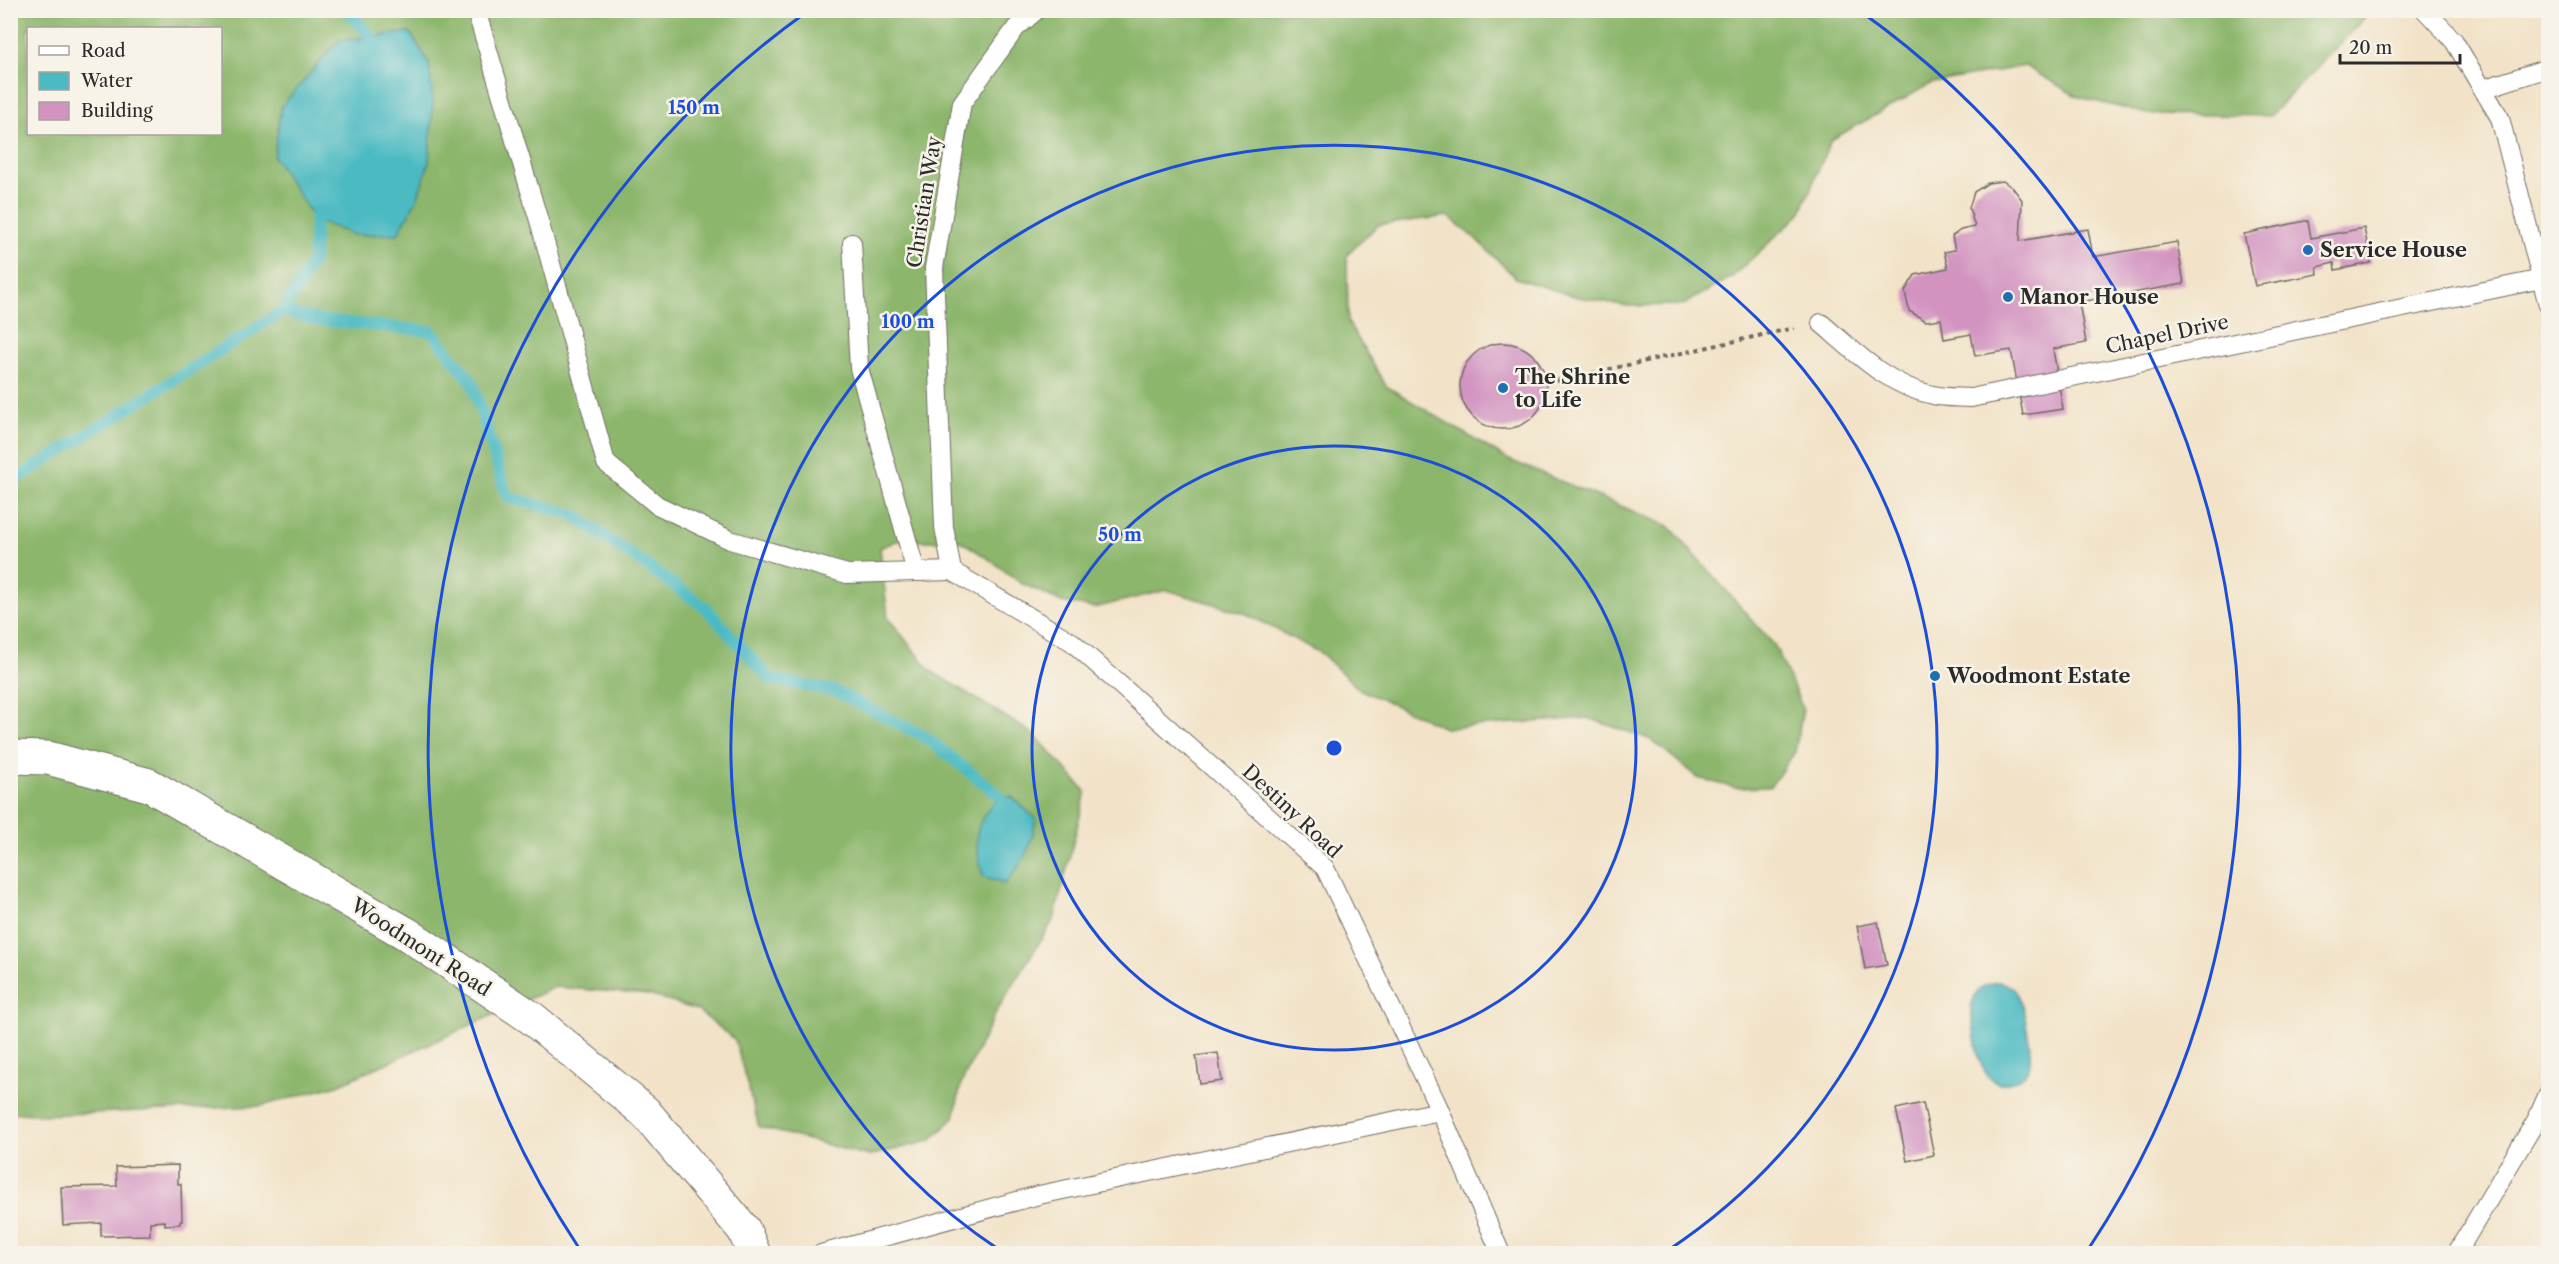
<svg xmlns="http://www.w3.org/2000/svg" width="2559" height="1264" viewBox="0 0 2559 1264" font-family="'Libre Caslon Text',serif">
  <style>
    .forest { fill: #8cb66c; stroke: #5c704c; stroke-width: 1.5; fill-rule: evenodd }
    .water { fill: #4bbac2; stroke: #3b7276; stroke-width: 1.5 }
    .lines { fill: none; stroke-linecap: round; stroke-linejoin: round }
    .stream { stroke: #4bbac2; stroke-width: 12 }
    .building { fill: #d293c1 }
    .service-casing { stroke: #716b62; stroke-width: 20 }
    .minor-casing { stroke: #716b62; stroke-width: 35 }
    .path { stroke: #716b62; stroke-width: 4; stroke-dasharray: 4.5 4.5; stroke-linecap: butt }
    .service { stroke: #fff; stroke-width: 18 }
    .minor { stroke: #fff; stroke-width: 33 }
    .ring { fill: none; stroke: #1d4ed8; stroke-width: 3 }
    .poi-dot { fill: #1f6fb2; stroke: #f7f3e8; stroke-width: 2 }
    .labels { text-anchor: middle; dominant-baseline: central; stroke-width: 5; stroke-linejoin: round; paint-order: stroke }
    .street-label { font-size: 20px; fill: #2b2b2b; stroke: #f7f3e8 }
    .poi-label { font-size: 20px; font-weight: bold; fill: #2b2b2b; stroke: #f7f3e8; text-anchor: start }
    .centre { fill: #1d4ed8; stroke: #f7f3e8; stroke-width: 3 }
    .ring-label { font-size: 18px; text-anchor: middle; font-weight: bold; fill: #1d4ed8; stroke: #f7f3e8; stroke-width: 5; stroke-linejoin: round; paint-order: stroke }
  </style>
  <rect width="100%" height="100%" fill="#f7f3e8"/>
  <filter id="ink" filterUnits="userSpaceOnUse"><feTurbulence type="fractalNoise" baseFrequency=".0167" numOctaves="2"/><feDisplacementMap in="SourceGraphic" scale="12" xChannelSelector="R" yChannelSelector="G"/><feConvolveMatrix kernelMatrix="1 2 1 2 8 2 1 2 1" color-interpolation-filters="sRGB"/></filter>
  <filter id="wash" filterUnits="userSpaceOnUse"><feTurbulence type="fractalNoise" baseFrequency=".008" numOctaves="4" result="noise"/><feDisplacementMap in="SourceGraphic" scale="24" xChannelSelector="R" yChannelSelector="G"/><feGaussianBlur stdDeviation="1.35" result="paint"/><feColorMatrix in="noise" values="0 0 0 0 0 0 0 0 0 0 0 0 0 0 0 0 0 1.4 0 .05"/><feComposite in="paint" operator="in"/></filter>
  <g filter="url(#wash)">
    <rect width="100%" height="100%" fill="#f2e3c8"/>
    <path class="forest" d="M10 11H2371L2270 116 2148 114 2078 97 2025 66 1932 83 1831 140 1800 214 1732 277 1683 305 1627 306 1573 296 1516 278 1476 239 1448 216 1378 225 1347 255 1348 322 1386 386 1507 459 1669 526 1775 646 1803 709 1795 752 1770 787 1735 788 1698 778 1652 740 1588 718 1445 728 1359 689 1322 654 1247 614 1167 590 1094 608 1062 602 1019 582 992 561 961 541H896L880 548 888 618 931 671 1034 734 1086 792 1054 919 997 1010 961 1084 954 1118 930 1141 869 1156 759 1127 735 1040 697 1010 649 995 555 987 338 1085 261 1106 43 1115 11 1112ZM28 28H220V134H28Z"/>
    <g class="water">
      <path d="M410 32 429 63 433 100 429 163 417 199 398 234 354 235 315 220 274 157 281 107 338 41Z"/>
      <path d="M1001 797H1012L1036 819C1031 848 1024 862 1005 884L983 876C974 840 971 822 1001 797Z"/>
      <path d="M2000 982C2007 984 2014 987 2018 995 2024 1005 2032 1051 2030 1063 2028 1072 2021 1079 2012 1082 1975 1093 1975 1032 1971 1009 1973 992 1982 983 2000 982Z"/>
    </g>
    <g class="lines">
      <g class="stream">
        <path d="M347 10 371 37 367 51"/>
        <path d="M320 205 315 220 313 261 283 311 317 320 431 331 472 382 507 497 572 514 643 563 706 608 770 679 835 691 927 738 1001 797"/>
        <path d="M10 483 283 311"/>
      </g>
    </g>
    <g id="blocks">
      <g class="building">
        <path d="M2003 181 2013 188 2022 200 2020 241 2088 229 2093 257 2177 242 2184 284 2079 302 2086 343 2053 349 2063 409 2023 415 2011 350 1975 356 1971 334 1944 339 1941 319 1926 321 1909 311 1905 291 1915 275 1948 268 1944 252 1955 250 1952 236 1961 230 1975 227 1969 208 1974 192 1988 183Z"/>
        <path d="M2305 221H2308L2311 238 2364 228 2371 263 2335 270 2334 263 2317 267 2318 274 2255 286 2244 234Z"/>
        <circle cx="1503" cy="386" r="43"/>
        <path d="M1878 922 1887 965 1865 969 1857 926Z"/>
        <path d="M1218 1053 1222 1081 1200 1084 1196 1056Z"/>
        <path d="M1923 1103 1934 1155 1907 1161 1896 1109Z"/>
        <path d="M178 1165V1184H181L182 1221H180V1224L165 1225V1221L150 1222V1235L101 1236V1223L63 1225 61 1187 117 1186 116 1167Z"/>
      </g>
    </g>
  </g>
  <g filter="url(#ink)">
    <use href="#blocks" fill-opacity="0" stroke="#716b62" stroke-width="1.5"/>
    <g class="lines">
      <defs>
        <g id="service">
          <path d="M476 10 540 224 606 463 657 505 730 540 847 574 952 571"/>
          <path d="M2425 10 2454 41 2500 118 2548 305"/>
          <path d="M2483 89 2548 68"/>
          <path d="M852 243 859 368 916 572"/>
          <path d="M1821 323C1854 351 1889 387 1933 395 1945 398 1959 397 1971 398L2542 279"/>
          <path d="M952 571 1072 642 1325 868 1437 1104 1501 1254"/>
          <path d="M952 571 944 527 934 268 962 103 1016 28 1037 10"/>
          <path d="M821 1254 1039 1195 1440 1111"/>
          <path d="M2456 1254 2537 1119 2548 1094"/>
        </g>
        <path id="minor" d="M10 757 48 758 149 785 407 934 533 1019 645 1112 744 1230 754 1254"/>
      </defs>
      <use href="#service" class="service-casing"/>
      <use href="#minor" class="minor-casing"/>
      <path class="path" d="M1547 383 1794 328"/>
      <use href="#service" class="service"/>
      <use href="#minor" class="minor"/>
    </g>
  </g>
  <g class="ring">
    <circle cx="1334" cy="748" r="302"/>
    <path d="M1001 1251A603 603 0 1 1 1667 1251"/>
    <path d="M579 1248A905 905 0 0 1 808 11M1860 11A905 905 0 0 1 2089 1248"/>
  </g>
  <g class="poi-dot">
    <circle cx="2308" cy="250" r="6"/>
    <circle cx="2008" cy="297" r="6"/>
    <circle cx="1503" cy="388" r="6"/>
    <circle cx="1935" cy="676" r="6"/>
  </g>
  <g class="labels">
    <g class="street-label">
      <text transform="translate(924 202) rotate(-81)">Christian Way</text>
      <text transform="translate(2167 334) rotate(-12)">Chapel Drive</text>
      <text transform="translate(1292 811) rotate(43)">Destiny Road</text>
      <text transform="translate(421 947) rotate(33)">Woodmont Road</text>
    </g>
    <g class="poi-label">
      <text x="2320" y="250">Service House</text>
      <text x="2020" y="297">Manor House</text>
      <text x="1515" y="377">The Shrine<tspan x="1515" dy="23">to Life</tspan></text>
      <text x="1947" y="676">Woodmont Estate</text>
    </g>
  </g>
  <circle cx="1334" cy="748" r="9" class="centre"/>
  <g class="ring-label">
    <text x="694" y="114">150 m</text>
    <text x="908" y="328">100 m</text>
    <text x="1120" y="541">50 m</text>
  </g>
  <rect width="2559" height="1264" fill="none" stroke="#f7f3e8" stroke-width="36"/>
  <rect x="27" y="27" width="195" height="108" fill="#f7f3e8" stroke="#a5a39c" stroke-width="1.5"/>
  <rect x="39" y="46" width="30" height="9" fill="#ffffff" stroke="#a5a39c" stroke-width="1.5"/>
  <text x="81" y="57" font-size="18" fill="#2b2b2b">Road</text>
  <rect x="39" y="72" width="30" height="18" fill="#4bbac2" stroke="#a5a39c" stroke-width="1.5"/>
  <text x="81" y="87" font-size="18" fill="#2b2b2b">Water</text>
  <rect x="39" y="102" width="30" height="18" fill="#d293c1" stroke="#a5a39c" stroke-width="1.5"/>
  <text x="81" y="117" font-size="18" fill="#2b2b2b">Building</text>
  <path d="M2340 54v9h120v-9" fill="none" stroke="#2b2b2b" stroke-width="3"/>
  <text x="2349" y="54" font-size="18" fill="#2b2b2b" stroke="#f7f3e8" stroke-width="4.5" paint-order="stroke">20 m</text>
</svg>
